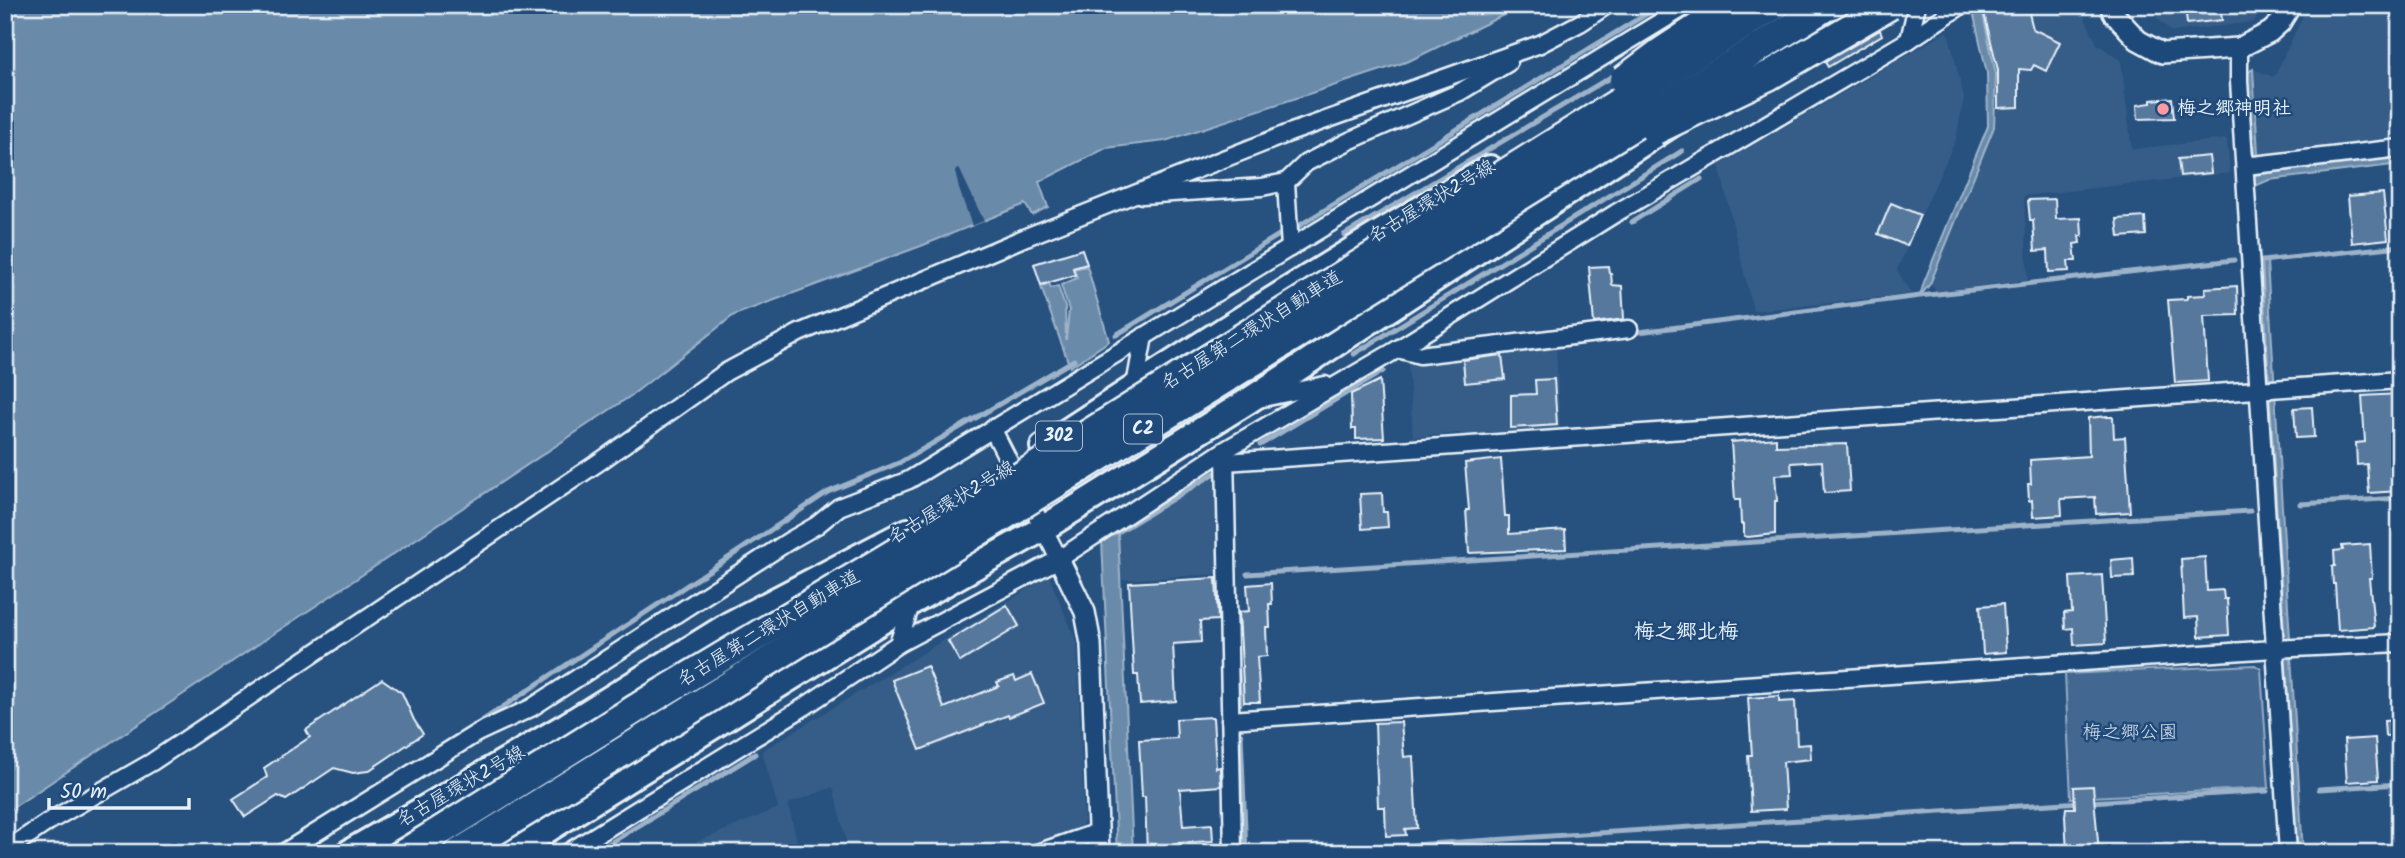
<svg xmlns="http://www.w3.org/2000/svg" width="2405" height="858" viewBox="0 0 2405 858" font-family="Kalam,'Klee One',sans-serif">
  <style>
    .built { fill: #355d88 }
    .green { fill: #436891; stroke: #96acc4; stroke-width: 2 }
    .water { fill: #6b8aaa; stroke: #9db3c9; stroke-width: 2 }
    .pier { fill: #27517f }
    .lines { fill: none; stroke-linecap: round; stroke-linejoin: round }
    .stream { stroke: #9db3c9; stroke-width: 5 }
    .building { fill: #57789d; stroke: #e8f1f8; stroke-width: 2 }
    .minor-casing { stroke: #e8f1f8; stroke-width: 21 }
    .tertiary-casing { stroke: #e8f1f8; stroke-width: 24 }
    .trunk-casing { stroke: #e8f1f8; stroke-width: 30 }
    .minor { stroke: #1f4a7a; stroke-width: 16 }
    .tertiary { stroke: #1f4a7a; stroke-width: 19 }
    .trunk { stroke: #1f4a7a; stroke-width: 24 }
    .motorway-bridge-casing { stroke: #e8f1f8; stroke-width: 33; stroke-linecap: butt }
    .motorway-bridge { stroke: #1f4a7a; stroke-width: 28 }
    .poi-dot { fill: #ff9aa2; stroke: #1f4a7a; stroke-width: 2.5 }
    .labels { text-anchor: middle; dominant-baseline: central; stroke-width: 5; stroke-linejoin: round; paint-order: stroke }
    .shield { fill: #1f4a7a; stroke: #acbfd2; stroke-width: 2 }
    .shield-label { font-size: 18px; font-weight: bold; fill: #e8f1f8 }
    .poi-label { font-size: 19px; font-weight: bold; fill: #e8f1f8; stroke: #1f4a7a; text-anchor: start }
    .street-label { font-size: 19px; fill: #e8f1f8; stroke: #1f4a7a }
    .park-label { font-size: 19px; fill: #d8e3ee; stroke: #1f4a7a }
    .neighbourhood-label { font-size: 21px; font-weight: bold; fill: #e8f1f8; stroke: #1f4a7a }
  </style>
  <rect width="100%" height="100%" fill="#27517f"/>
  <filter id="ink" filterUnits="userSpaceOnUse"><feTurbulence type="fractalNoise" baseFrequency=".0143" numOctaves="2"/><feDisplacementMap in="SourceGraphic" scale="14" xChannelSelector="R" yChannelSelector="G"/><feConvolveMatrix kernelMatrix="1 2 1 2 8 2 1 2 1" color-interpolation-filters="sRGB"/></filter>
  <g filter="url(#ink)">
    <g class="built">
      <path d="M1988 5H2079L2097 44 2121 60 2132 149 2227 139 2230 173 2024 196 2028 280 1937 291 1930 284 1994 127 1996 74 1982 10Z"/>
      <path d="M2143 5H2262L2254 22 2172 32Z"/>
      <path d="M2308 5H2400V140L2258 158 2253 69 2274 77Z"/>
      <path d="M1948 31 1964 98 1956 139 1897 270 1911 294 1753 311 1719 165Z"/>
      <path d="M1556 346 1560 430 1460 436V433L1413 437 1408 362Z"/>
      <path d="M1210 469H1217L1220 574 1120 580 1118 525Z"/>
      <path d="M1049 576 1077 643 1084 822 1079 830 1013 853H849L833 787 788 804 800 853H694L692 844 778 808 762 751Z"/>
    </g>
    <path class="green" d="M2255 665 2261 669 2269 788 2071 798 2065 674Z"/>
    <g class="water">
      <path d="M5 5H1524L1409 61 1165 141 1106 148 1039 182 1048 207 1032 215 1025 204 921 246 734 315 632 395 5 813Z"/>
      <path d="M1982 10 1996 74 1994 127 1930 284 1920 296 1924 282 1988 126 1987 73 1974 16Z"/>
      <path d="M2253 69 2258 154 2254 155 2247 73Z"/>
      <path d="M2400 157V164L2269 180 2255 186 2254 175Z"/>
      <path d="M2267 261 2303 853H2297L2262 262Z"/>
      <path d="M1087 266 1109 341 1070 367 1041 287 1049 283 1051 288 1058 286 1065 307 1066 340 1069 310 1061 285 1077 278 1074 269Z"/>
      <path d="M1118 532 1133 853H1117L1102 541Z"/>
    </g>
    <path class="pier" d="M959 168 984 221 972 226 959 189 955 171Z"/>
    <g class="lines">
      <g class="stream">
        <path d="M1632 222 1701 179"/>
        <path d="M1297 227 1661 5"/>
        <path d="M1344 235 1616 74"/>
        <path d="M2262 261 2400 246"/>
        <path d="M1631 333 1920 296 2234 260"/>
        <path d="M1116 335 1279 235"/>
        <path d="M1354 354 1682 151"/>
        <path d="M1260 445 1383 371"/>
        <path d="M2300 504 2400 498"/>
        <path d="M1118 532 1215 473"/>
        <path d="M1247 574 2250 511"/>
        <path d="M1238 669 1240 704"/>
        <path d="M477 724 828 492 901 462 1074 360"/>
        <path d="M1241 734 1246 853"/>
        <path d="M2319 789 2400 784"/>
        <path d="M2090 802 2267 791"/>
        <path d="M594 853 755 754"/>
        <path d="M1073 853 1081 850"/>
        <path d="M1287 853 2081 802"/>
      </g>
    </g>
    <g class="building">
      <path d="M1998 5H2027L2033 29 2060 42 2046 71 2034 65 2031 70 2019 69V107L1998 108V70L1984 13 1999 9Z"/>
      <path d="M2185 5H2220L2222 20 2187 24Z"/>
      <path d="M1880 30 1882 35 1828 67 1825 62Z"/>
      <path d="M2172 98 2174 118 2138 119 2137 105 2151 103V100Z"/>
      <path d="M2209 156 2211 173 2180 176 2178 159Z"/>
      <path d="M2383 193 2388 239 2352 243 2348 196Z"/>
      <path d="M2055 199 2056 219 2081 218 2082 236H2079L2080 243 2074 244 2076 261H2068L2069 271 2049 272 2048 250 2035 251 2033 220H2030L2028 200Z"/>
      <path d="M1891 203 1920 215 1907 246 1878 234Z"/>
      <path d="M2145 217 2146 235 2119 237 2117 219Z"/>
      <path d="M1082 249 1087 264 1073 268 1075 275 1041 285 1034 264Z"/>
      <path d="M1608 266 1609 273H1611L1612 285 1622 286 1624 319 1594 323 1589 267Z"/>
      <path d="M2237 286 2238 315 2204 316 2208 381 2175 383 2168 300 2187 299V296L2205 295V288Z"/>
      <path d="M1502 355 1505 379 1465 383 1463 360Z"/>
      <path d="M1554 379 1557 425 1511 428V395L1536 394 1535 380Z"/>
      <path d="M1380 380 1384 438 1356 439V429H1352L1351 394Z"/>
      <path d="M2400 394V409H2397L2400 491 2369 493 2367 464 2357 465 2356 443 2365 442 2362 396Z"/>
      <path d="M2312 407 2314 437 2296 438 2294 408Z"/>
      <path d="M2107 416V417H2113L2114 438 2125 437 2130 512 2096 514 2095 497 2061 499 2062 515 2033 517 2032 500 2029 501 2028 484H2031L2030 460 2089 456 2088 418Z"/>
      <path d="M1776 438V446L1847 444 1850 491 1824 493 1822 461 1791 463 1792 474 1775 475 1777 501H1775V534L1748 537 1744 536V524H1741L1740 500H1735L1731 442Z"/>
      <path d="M1501 459 1505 516H1509V534L1565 530 1566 549 1469 553 1466 510H1469L1465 463Z"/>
      <path d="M1382 493 1383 512H1387L1388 527 1362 529 1360 494Z"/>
      <path d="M2370 544 2372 578H2369L2374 627 2338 630 2335 584H2333L2332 566H2335L2334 551 2343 550 2342 546Z"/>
      <path d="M2205 557 2207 591 2223 590 2224 599H2227L2229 635 2199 637 2198 617 2184 618 2181 559Z"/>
      <path d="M2133 558 2134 577 2112 578 2111 560Z"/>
      <path d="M2102 575 2106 643 2074 645 2073 628 2065 629 2064 613 2072 612 2070 577Z"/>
      <path d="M1216 578 1218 620 1200 621 1201 642 1173 644 1176 701 1140 704 1138 675H1134L1129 583Z"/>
      <path d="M1271 583 1272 604H1269L1270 627H1266L1267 656 1257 657 1260 702H1244L1239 612 1249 611 1247 585Z"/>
      <path d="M2003 604 2006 652 1983 654 1980 606Z"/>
      <path d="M1007 605 1019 626 960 662 948 641Z"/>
      <path d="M927 666 944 708 999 686 997 682 1014 676 1016 681 1032 674 1044 703 1009 717 1008 715 920 750 892 680Z"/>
      <path d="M382 679 402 693 414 720 423 734 368 771 353 773 334 768 286 800 278 796 245 817 233 799 267 777 264 768 310 737 306 730Z"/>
      <path d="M1779 696V702L1795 701 1797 745 1810 744 1811 759 1783 762 1786 809 1751 811 1748 755H1752L1748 698Z"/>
      <path d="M1213 717 1216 768 1220 767 1221 786 1180 789 1183 826 1212 824 1213 841 1179 843V853H1147L1145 797H1142L1139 740 1177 738 1176 719Z"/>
      <path d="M2398 720 2399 735 2385 736 2384 721Z"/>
      <path d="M1401 722 1404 757 1413 756 1417 828 1405 829 1406 835 1386 836 1385 807H1378L1375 723Z"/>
      <path d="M2375 738 2378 780 2347 782 2344 740Z"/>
      <path d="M2093 786 2099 853H2067L2065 816 2066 808H2075L2074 787Z"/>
    </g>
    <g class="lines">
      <defs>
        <g id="minor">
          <path d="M1909 40 1917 5"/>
          <path d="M2239 48V81L2288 853"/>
          <path d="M2245 166 2400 148"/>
          <path d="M1286 182 1290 248"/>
          <path d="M1142 195 1262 187 1286 182 1306 163 1349 141 1460 92 1508 63"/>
          <path d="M1398 349 1420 355 1629 329"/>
          <path d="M1135 386 1144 336"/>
          <path d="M1258 399 1325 385"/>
          <path d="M992 428 1059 559"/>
          <path d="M1225 452 1233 853"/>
          <path d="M1225 462 2400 380"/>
          <path d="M898 644 912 602"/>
          <path d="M1230 720 2274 649 2400 643"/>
          <path d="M5 851 48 822 152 762 602 460 726 372 799 333 1026 237 1289 133 1540 44 1580 23 1607 5"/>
          <path d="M283 853 477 733 531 708 789 541 817 525 839 507 909 480 1688 5"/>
          <path d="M567 853 804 707 898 644 1059 559 1225 450 1398 349 1616 213 1909 40 1962 5"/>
          <path d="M1037 853 1098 832"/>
        </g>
        <g id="tertiary">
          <path d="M2110 5 2113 13 2138 40 2162 53 2239 48 2270 32 2280 23 2291 5"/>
          <path d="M1059 559 1085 612 1091 644 1099 853"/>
        </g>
        <g id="trunk">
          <path d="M1789 49 1859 5"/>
          <path d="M1043 447C1190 350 1338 256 1490 168"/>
          <path d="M348 853 567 725 730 624 908 531"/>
          <path d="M510 853 912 602 1044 528 1248 401 1672 124"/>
        </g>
      </defs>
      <use href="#minor" class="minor-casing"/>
      <use href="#tertiary" class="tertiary-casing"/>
      <use href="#trunk" class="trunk-casing"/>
      <use href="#minor" class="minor"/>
      <use href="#tertiary" class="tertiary"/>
      <use href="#trunk" class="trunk"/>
      <defs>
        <g id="motorway-bridge">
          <path d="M1624 80 1660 53 1733 5"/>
          <path d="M1655 130 1770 75 1890 5"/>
          <path d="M405 853 653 698 970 508 1775 5"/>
          <path d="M459 853 1828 5"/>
        </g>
      </defs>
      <use href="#motorway-bridge" class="motorway-bridge-casing"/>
      <use href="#motorway-bridge" class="motorway-bridge"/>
    </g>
  </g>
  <circle class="poi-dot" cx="2163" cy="109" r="7"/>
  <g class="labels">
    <g class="shield">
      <rect x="1124" y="414.5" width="38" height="29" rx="5"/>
      <rect x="1036" y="421.5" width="46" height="29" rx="5"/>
    </g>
    <g class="shield-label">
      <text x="1143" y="429">C2</text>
      <text x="1059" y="436">302</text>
    </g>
    <g class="poi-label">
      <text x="2177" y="109">梅之郷神明社</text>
    </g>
    <g class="street-label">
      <text transform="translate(1432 202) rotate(-31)">名古屋環状2号線</text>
      <text transform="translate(1252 331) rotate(-32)">名古屋第二環状自動車道</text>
      <text transform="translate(952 503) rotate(-31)">名古屋環状2号線</text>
      <text transform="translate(769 629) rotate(-31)">名古屋第二環状自動車道</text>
      <text transform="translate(461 787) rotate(-30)">名古屋環状2号線</text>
    </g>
    <g class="park-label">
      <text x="2130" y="733">梅之郷公園</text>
    </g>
    <g class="neighbourhood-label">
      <text x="1686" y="632">梅之郷北梅</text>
    </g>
  </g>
  <rect width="2405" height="858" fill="none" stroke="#1f4a7a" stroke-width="28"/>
  <rect x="14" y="14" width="2377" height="830" fill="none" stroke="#e8f1f8" stroke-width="2.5" filter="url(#ink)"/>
  <path d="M49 798v10h140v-10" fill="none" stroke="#e8f1f8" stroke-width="3.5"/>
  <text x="60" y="798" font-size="21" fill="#e8f1f8" stroke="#1f4a7a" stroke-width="5" paint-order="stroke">50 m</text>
</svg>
